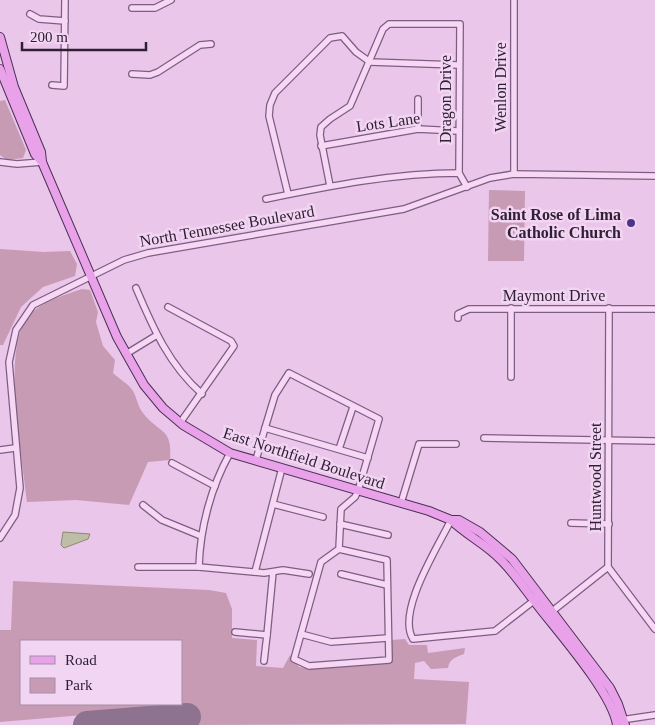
<svg xmlns="http://www.w3.org/2000/svg" width="655" height="725" viewBox="0 0 655 725" font-family="'Times New Roman',serif">
  <style>
    .green { fill: #c79bb4; fill-rule: evenodd }
    .water { fill: #bebea7; stroke: #8a8b6e }
    .lines { fill: none; stroke-linecap: round; stroke-linejoin: round }
    .taxiway { stroke: #8e7390; stroke-width: 11 }
    .runway { stroke: #8e7390; stroke-width: 28 }
    .minor-casing { stroke: #7d5d84; stroke-width: 8 }
    .major-casing { stroke: #4a3152; stroke-width: 10 }
    .minor { stroke: #f6d8f5; stroke-width: 5.5 }
    .major { stroke: #e9a1ea; stroke-width: 8 }
    .poi-dot { fill: #4e338d; stroke: #f2d5f2; stroke-width: 2 }
    .labels { text-anchor: middle; dominant-baseline: central; stroke-width: 5; stroke-linejoin: round; paint-order: stroke }
    .street-label { font-size: 16px; fill: #312035; stroke: #f2d5f2 }
    .poi-label { font-size: 16px; font-weight: bold; fill: #312035; stroke: #f2d5f2; text-anchor: end }
  </style>
  <rect width="100%" height="100%" fill="#eac6ea"/>
  <g class="green">
    <path d="M5 100 26 150 23 158 7 160 0 155V101Z"/>
    <path d="M489 190 525 191 524 261H488Z"/>
    <path d="M0 249 44 252 70 251 77 264 75 276 43 287 21 307 3 345H0Z"/>
    <path d="M82 289 90 290 98 312 96 322 103 346 115 360 113 373C119 379 129 384 133 391 137 398 138 407 143 413 159 434 173 427 170 460L148 462 129 505 76 500 27 502C23 459 2 354 26 320 38 302 62 296 82 289Z"/>
    <path d="M13 581 209 590 226 593 232 609V638L257 640 256 666 283 668 290 655 299 667 312 669 392 662V640L405 639 409 645H427L428 653 465 648 464 654C456 657 449 659 448 668L431 669 424 661 415 663 414 679 469 682 466 724 192 725 190 706 0 722V630H11ZM21 641H181V704H21Z"/>
  </g>
  <path class="water" d="M63 532 90 534 88 539 64 548 61 545Z"/>
  <g class="lines">
    <path class="taxiway" d="M187 717 188 725"/>
    <path class="runway" d="M87 725 187 717"/>
    <defs>
      <g id="minor">
        <path d="M132 8H155L171 0"/>
        <path d="M30 14 39 19 65 21"/>
        <path d="M132 74 150 75 158 72 200 45 211 44"/>
        <path d="M52 85 64 86 65 0"/>
        <path d="M418 99V129"/>
        <path d="M321 146 418 129 458 131"/>
        <path d="M0 162 17 164 42 162"/>
        <path d="M514 174V0"/>
        <path d="M330 186 320 135 321 127 330 119 350 106 383 29 389 24H460L459 173"/>
        <path d="M288 194 269 116 270 105 275 93 330 38 342 36 356 52 370 62 458 65"/>
        <path d="M266 199C330 186 394 173 459 173L467 187"/>
        <path d="M136 288C153 328 169 365 202 394"/>
        <path d="M168 307 231 341 234 346 180 423"/>
        <path d="M458 318V314L469 309H655"/>
        <path d="M126 354 157 335"/>
        <path d="M511 377V308"/>
        <path d="M265 428 275 395 289 373 379 419 358 491 355 497 341 509 339 549 321 562 294 659 309 666 389 660 387 560 339 549"/>
        <path d="M484 438 655 441"/>
        <path d="M339 449 353 407"/>
        <path d="M0 450 15 448"/>
        <path d="M256 460 265 428 368 458"/>
        <path d="M172 463 215 486"/>
        <path d="M401 503 419 444H456"/>
        <path d="M273 504 323 517"/>
        <path d="M143 505 162 520 201 536"/>
        <path d="M451 520C438 547 396 612 413 639L495 631 536 599"/>
        <path d="M571 523 609 524"/>
        <path d="M340 524 388 535"/>
        <path d="M0 538 15 515 20 488 9 362 16 330 33 305 124 260 148 253 404 209 490 178 514 174 655 176"/>
        <path d="M138 567H199L264 573 283 570 309 574"/>
        <path d="M199 567C200 528 211 487 230 453"/>
        <path d="M608 567 655 629"/>
        <path d="M255 572 282 468"/>
        <path d="M341 574 387 585"/>
        <path d="M550 613 608 567 609 308"/>
        <path d="M235 632 267 635 273 572"/>
        <path d="M301 634 331 642 388 638"/>
        <path d="M264 661 267 635"/>
        <path d="M621 720 655 715"/>
      </g>
      <g id="major">
        <path d="M0 37 14 87 41 152 42 162 117 337 144 385 163 408 183 425 230 453 429 511 451 520H459L480 532 512 559 610 688 618 704 625 725"/>
        <path d="M0 69 35 154 42 162"/>
        <path d="M451 520C466 535 486 544 501 560 514 573 524 588 535 602 556 630 612 692 617 725"/>
      </g>
    </defs>
    <use href="#minor" class="minor-casing"/>
    <use href="#major" class="major-casing"/>
    <use href="#minor" class="minor"/>
    <use href="#major" class="major"/>
  </g>
  <circle class="poi-dot" cx="631" cy="223" r="5"/>
  <g class="labels">
    <g class="street-label">
      <text transform="translate(500 87) rotate(-90)">Wenlon Drive</text>
      <text transform="translate(445 99) rotate(-90)">Dragon Drive</text>
      <text transform="translate(388 122) rotate(-8)">Lots Lane</text>
      <text transform="translate(227 226) rotate(-10)">North Tennessee Boulevard</text>
      <text x="554" y="295">Maymont Drive</text>
      <text transform="translate(304 458) rotate(18)">East Northfield Boulevard</text>
      <text transform="translate(595 477) rotate(-90)">Huntwood Street</text>
    </g>
    <g class="poi-label">
      <text x="621" y="214">Saint Rose of Lima<tspan x="621" dy="18">Catholic Church</tspan></text>
    </g>
  </g>
  <rect x="20" y="640" width="162" height="65" fill="#f2d5f2" stroke="#a58da6"/>
  <rect x="30" y="656" width="25" height="8" fill="#e9a1ea" stroke="#a58da6"/>
  <text x="65" y="665" font-size="15" fill="#312035">Road</text>
  <rect x="30" y="678" width="25" height="15" fill="#c79bb4" stroke="#a58da6"/>
  <text x="65" y="690" font-size="15" fill="#312035">Park</text>
  <path d="M22 42v8h124v-8" fill="none" stroke="#312035" stroke-width="2.5"/>
  <text x="30" y="42" font-size="15" fill="#312035" stroke="#f2d5f2" stroke-width="4" paint-order="stroke">200 m</text>
</svg>
